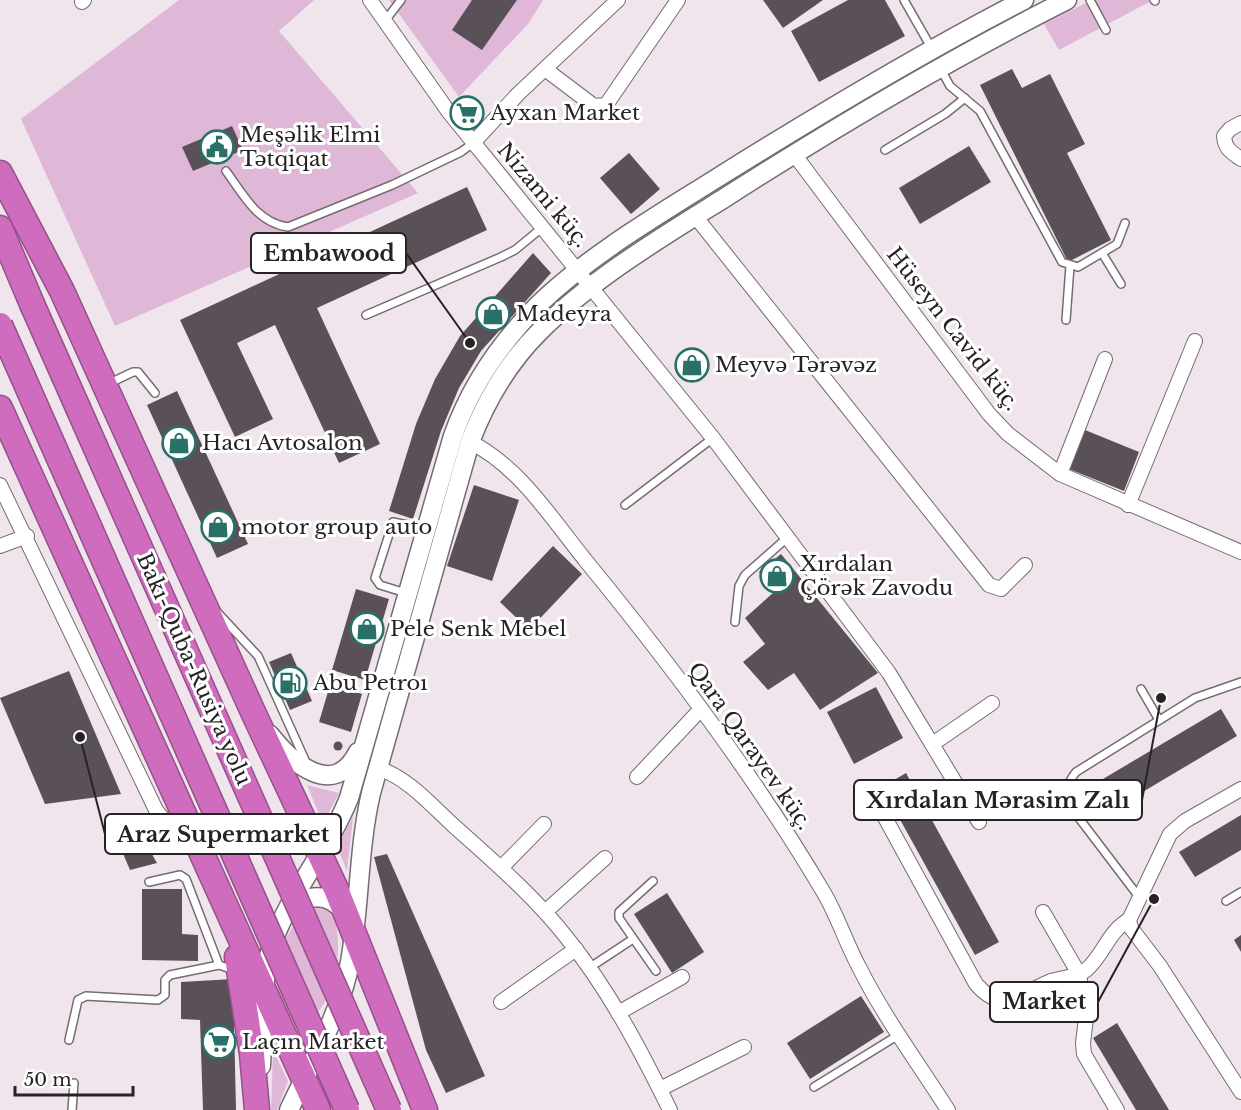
<svg xmlns="http://www.w3.org/2000/svg" width="1241" height="1110" viewBox="0 0 1241 1110" font-family="'Libre Baskerville',serif">
  <style>
    .green { fill: #deb8d6 }
    .building { fill: #5a5158 }
    .lines { fill: none; stroke-linecap: round; stroke-linejoin: round }
    .lane-casing { stroke: #756b72; stroke-width: 10 }
    .street-casing { stroke: #756b72; stroke-width: 16 }
    .secondary-casing { stroke: #756b72; stroke-width: 21 }
    .highway-casing { stroke: #945288; stroke-width: 27 }
    .lane { stroke: #fff; stroke-width: 7 }
    .street { stroke: #fff; stroke-width: 14 }
    .secondary { stroke: #fff; stroke-width: 18 }
    .highway { stroke: #cf6cbe; stroke-width: 24 }
    .highway-bridge-casing { stroke: #945288; stroke-width: 27; stroke-linecap: butt }
    .highway-bridge { stroke: #cf6cbe; stroke-width: 24 }
    .labels { text-anchor: middle; dominant-baseline: central; stroke-width: 6; stroke-linejoin: round; paint-order: stroke }
    .poi-label { font-size: 21px; fill: #262225; stroke: #fff; text-anchor: start }
    .street-label { font-size: 21px; fill: #262225; stroke: #fff }
    .leader { fill: none; stroke: #262225; stroke-width: 2 }
    .callout-dot { fill: #262225; stroke: #fff; stroke-width: 2 }
    .callout { fill: #fff; stroke: #262225; stroke-width: 2 }
    .callout-label { font-size: 22px; text-anchor: middle; font-weight: bold; fill: #262225 }
  </style>
  <rect width="100%" height="100%" fill="#f0e5ed"/>
  <g class="green">
    <path d="M179 0H314L279 31 418 193 115 326 21 119Z"/>
    <path d="M389 0H543L528 24 459 97Z"/>
    <path d="M1092 0H1153L1059 50 1044 24Z"/>
    <path d="M307 785 339 793 323 824Z"/>
    <path d="M353 817 347 871 337 847Z"/>
    <path d="M314 907 331 911C345 936 337 992 317 1013 312 1017 302 1019 296 1021 260 1001 281 920 314 907Z"/>
    <path d="M273 1050 288 1081 277 1110H271Z"/>
  </g>
  <g class="building">
    <path d="M472 0H517L482 50 452 30Z"/>
    <path d="M763 0H823L783 28Z"/>
    <path d="M848 0H885L905 36 819 82 791 31Z"/>
    <path d="M1012 69 1022 88 1050 74 1085 144 1067 153 1111 240 1068 262 980 85Z"/>
    <path d="M232 126 243 150 193 171 182 147Z"/>
    <path d="M969 146 991 182 920 224 899 188Z"/>
    <path d="M629 153 660 189 631 214 600 178Z"/>
    <path d="M467 187 487 230 317 308 380 444 339 463 275 325 237 343 273 419 235 437 180 320Z"/>
    <path d="M533 253 551 273 481 351 459 388 441 431 413 519 389 511 416 424 435 379 460 336Z"/>
    <path d="M177 391 248 544 217 558 147 405Z"/>
    <path d="M1085 430 1139 452 1124 491 1069 469Z"/>
    <path d="M474 485 519 500 492 581 447 566Z"/>
    <path d="M553 546 582 574 529 630 500 602Z"/>
    <path d="M781 554 878 673 820 710 794 673 768 690 743 662 765 644 745 618 774 592 759 572Z"/>
    <path d="M356 589 389 599 365 680 332 670Z"/>
    <path d="M291 653 312 701 290 710 269 662Z"/>
    <path d="M69 671 121 794 45 804 0 698Z"/>
    <path d="M330 685 362 694 351 732 319 722Z"/>
    <path d="M876 687 903 738 854 764 827 712Z"/>
    <path d="M1221 709 1237 736 1097 819 1081 792Z"/>
    <circle cx="338" cy="746" r="4.5"/>
    <path d="M906 773 999 942 975 955 882 787Z"/>
    <path d="M129 814 157 863 130 870 110 823Z"/>
    <path d="M1241 815V850L1195 877 1179 852Z"/>
    <path d="M387 854 485 1076 446 1093 426 1050 374 857Z"/>
    <path d="M142 889H182V934L198 935V961L142 960Z"/>
    <path d="M667 893 704 952 672 973 634 914Z"/>
    <path d="M1241 935V952L1234 940Z"/>
    <path d="M233 979 236 1110H203L200 1020 181 1019V982Z"/>
    <path d="M861 996 884 1032 810 1079 787 1043Z"/>
    <path d="M1117 1023 1169 1110H1136L1093 1038Z"/>
  </g>
  <g class="lines">
    <defs>
      <g id="lane">
        <path d="M904 0 932 49"/>
        <path d="M1090 0 1106 30"/>
        <path d="M1154 0 1155 1"/>
        <path d="M385 21 401 0"/>
        <path d="M940 68 950 86 980 111 1062 262 1078 267 1117 244 1125 223"/>
        <path d="M885 150 945 114 965 98"/>
        <path d="M226 171C243 194 257 223 288 227L392 185 461 152 473 143"/>
        <path d="M1102 253 1121 284"/>
        <path d="M366 315 501 257 515 250 543 227"/>
        <path d="M1066 320 1070 266"/>
        <path d="M110 383 133 372H138L155 393"/>
        <path d="M625 505 713 438"/>
        <path d="M406 593 380 585 375 578 393 522 426 529"/>
        <path d="M217 612 258 656 305 760"/>
        <path d="M735 622 739 586 745 575 787 538"/>
        <path d="M1141 689 1159 720"/>
        <path d="M653 881 619 912V918L656 971"/>
        <path d="M149 882 180 875 186 879 219 965"/>
        <path d="M1139 897 1072 809C1065 795 1066 784 1076 772L1195 698 1241 682"/>
        <path d="M1226 901 1241 892"/>
        <path d="M589 968 633 939"/>
        <path d="M69 1040 78 1000 86 996 158 1000 165 995V980L170 975 219 965 234 970"/>
        <path d="M814 1087 900 1034"/>
        <path d="M72 1110 74 1083"/>
      </g>
      <g id="street">
        <path d="M370 0 448 111 713 438 889 673 979 822"/>
        <path d="M82 2 84 0"/>
        <path d="M545 69 594 106 606 105 678 0"/>
        <path d="M1241 123 1230 129 1224 136C1225 149 1231 152 1241 159"/>
        <path d="M473 143 518 94 618 0"/>
        <path d="M794 154 989 414 1008 434 1060 474 1241 552"/>
        <path d="M695 216 989 585 1001 589 1025 565"/>
        <path d="M470 442C519 466 552 519 586 561 672 666 755 776 824 893 838 917 846 943 859 967 884 1017 918 1063 948 1110"/>
        <path d="M1060 474 1105 359"/>
        <path d="M0 485 156 810 168 825 195 848"/>
        <path d="M1128 505 1195 341"/>
        <path d="M0 546 27 536"/>
        <path d="M934 743 992 703"/>
        <path d="M378 768C408 778 431 805 454 826 493 861 534 896 567 938 609 990 641 1051 670 1110"/>
        <path d="M637 777 701 709"/>
        <path d="M1241 789 1185 821 1170 834 1129 920 1131 928 1160 966 1241 1092"/>
        <path d="M871 792 976 984C1004 1016 1021 993 1051 981 1063 977 1076 978 1086 970 1103 956 1109 930 1129 920"/>
        <path d="M501 868 544 824"/>
        <path d="M545 912 605 858"/>
        <path d="M1043 912 1079 974 1086 1018 1083 1043 1084 1054 1117 1110"/>
        <path d="M501 1002 576 949"/>
        <path d="M618 1013 682 977"/>
        <path d="M660 1089 744 1047"/>
      </g>
      <g id="secondary">
        <path d="M270 735C292 763 334 800 358 752"/>
        <path d="M289 911C306 893 329 892 344 912"/>
        <path d="M261 1066C263 1030 261 983 271 948 288 894 328 851 349 798L453 436C471 385 500 343 539 304 591 254 657 216 717 178 818 115 919 54 1024 0"/>
        <path d="M289 1110C312 1061 340 1015 350 962 360 906 358 849 371 793L470 442C486 400 507 364 539 332 593 278 662 237 726 197 837 126 950 59 1067 0"/>
      </g>
      <g id="highway">
        <path d="M0 173 62 291 253 712 336 889 425 1110"/>
        <path d="M0 228 32 304"/>
        <path d="M0 408 318 1110"/>
        <path d="M237 957 252 1054 257 1110"/>
      </g>
    </defs>
    <use href="#lane" class="lane-casing"/>
    <use href="#street" class="street-casing"/>
    <use href="#secondary" class="secondary-casing"/>
    <use href="#highway" class="highway-casing"/>
    <use href="#lane" class="lane"/>
    <use href="#street" class="street"/>
    <use href="#secondary" class="secondary"/>
    <use href="#highway" class="highway"/>
    <defs>
      <g id="highway-bridge">
        <path d="M32 304 389 1110"/>
        <path d="M0 325 347 1110"/>
      </g>
    </defs>
    <use href="#highway-bridge" class="highway-bridge-casing"/>
    <use href="#highway-bridge" class="highway-bridge"/>
  </g>
  <defs>
    <symbol id="supermarket-ring" viewBox="-11 -11 22 22"><circle r="9.5" fill="#fff" stroke="#297168" stroke-width="1.5"/><path d="M-6-5.5h2.5l.6 2H6L4.5 2H-2.5L-4.4-4H-6ZM-1.5 3.2a1.3 1.3 0 1 0 .1 0ZM3 3.2a1.3 1.3 0 1 0 .1 0Z" fill="#297168"/></symbol>
    <symbol id="civic-ring" viewBox="-11 -11 22 22"><circle r="9.5" fill="#fff" stroke="#297168" stroke-width="1.5"/><path d="M-.6-6.5H3V-4.5H.6V-3L4-1V1h2V6H-6V1h2V-1L-.6-3ZM-1.2 2.5V6h2.4V2.5Z" fill="#297168"/></symbol>
    <symbol id="shop-ring" viewBox="-11 -11 22 22"><circle r="9.5" fill="#fff" stroke="#297168" stroke-width="1.5"/><path d="M-5-2.5h2.3a2.7 3.5 0 0 1 5.4 0H5L5.5 6h-11ZM-1.5-2.5h3a1.5 2.3 0 0 0-3 0Z" fill="#297168"/></symbol>
    <symbol id="fuel-ring" viewBox="-11 -11 22 22"><circle r="9.5" fill="#fff" stroke="#297168" stroke-width="1.5"/><path d="M-5.5-6h7V0h2V4h1.3V-2.5L3-4.5l.8-.8L6-3V5H2.5V1h-1V6h-7ZM-4.2-4.7v3.2H.2V-4.7Z" fill="#297168"/></symbol>
  </defs>
  <g fill-rule="evenodd">
    <use href="#supermarket-ring" x="448" y="94" width="38" height="38"/>
    <use href="#civic-ring" x="198" y="128" width="38" height="38"/>
    <use href="#shop-ring" x="474" y="295" width="38" height="38"/>
    <use href="#shop-ring" x="673" y="346" width="38" height="38"/>
    <use href="#shop-ring" x="160" y="424" width="38" height="38"/>
    <use href="#shop-ring" x="199" y="508" width="38" height="38"/>
    <use href="#shop-ring" x="758" y="557" width="38" height="38"/>
    <use href="#shop-ring" x="348" y="610" width="38" height="38"/>
    <use href="#fuel-ring" x="271" y="664" width="38" height="38"/>
    <use href="#supermarket-ring" x="200" y="1023" width="38" height="38"/>
  </g>
  <g class="labels">
    <g class="poi-label">
      <text x="490" y="113">Ayxan Market</text>
      <text x="240" y="135">Meşəlik Elmi<tspan x="240" dy="24">Tətqiqat</tspan></text>
      <text x="516" y="314">Madeyra</text>
      <text x="715" y="365">Meyvə Tərəvəz</text>
      <text x="202" y="443">Hacı Avtosalon</text>
      <text x="241" y="527">motor group auto</text>
      <text x="800" y="564">Xırdalan<tspan x="800" dy="24">Çörək Zavodu</tspan></text>
      <text x="390" y="629">Pele Senk Mebel</text>
      <text x="313" y="683">Abu Petroı</text>
      <text x="242" y="1042">Laçın Market</text>
    </g>
    <g class="street-label">
      <text transform="translate(543 195) rotate(50)">Nizami küç.</text>
      <text transform="translate(953 329) rotate(52)">Hüseyn Cavid küç.</text>
      <text transform="translate(194 669) rotate(66)">Bakı-Quba-Rusiya yolu</text>
      <text transform="translate(750 746) rotate(55)">Qara Qarayev küç.</text>
    </g>
  </g>
  <path class="leader" d="M470 343L406 253M1161 698L1142 800M80 737L105 834M1154 899L1098 1002"/>
  <g class="callout-dot">
    <circle cx="470" cy="343" r="6"/>
    <circle cx="1161" cy="698" r="6"/>
    <circle cx="80" cy="737" r="6"/>
    <circle cx="1154" cy="899" r="6"/>
  </g>
  <g class="callout">
    <rect x="251" y="233" width="155" height="40" rx="6"/>
    <rect x="854" y="780" width="288" height="40" rx="6"/>
    <rect x="105" y="814" width="236" height="40" rx="6"/>
    <rect x="990" y="982" width="108" height="40" rx="6"/>
  </g>
  <g class="callout-label">
    <text x="329" y="261">Embawood</text>
    <text x="998" y="808">Xırdalan Mərasim Zalı</text>
    <text x="223" y="842">Araz Supermarket</text>
    <text x="1044" y="1009">Market</text>
  </g>
  <path d="M15 1086v9h118v-9" fill="none" stroke="#262225" stroke-width="3"/>
  <text x="24" y="1086" font-size="18" fill="#262225" stroke="#ffffff" stroke-width="4.5" paint-order="stroke">50 m</text>
</svg>
